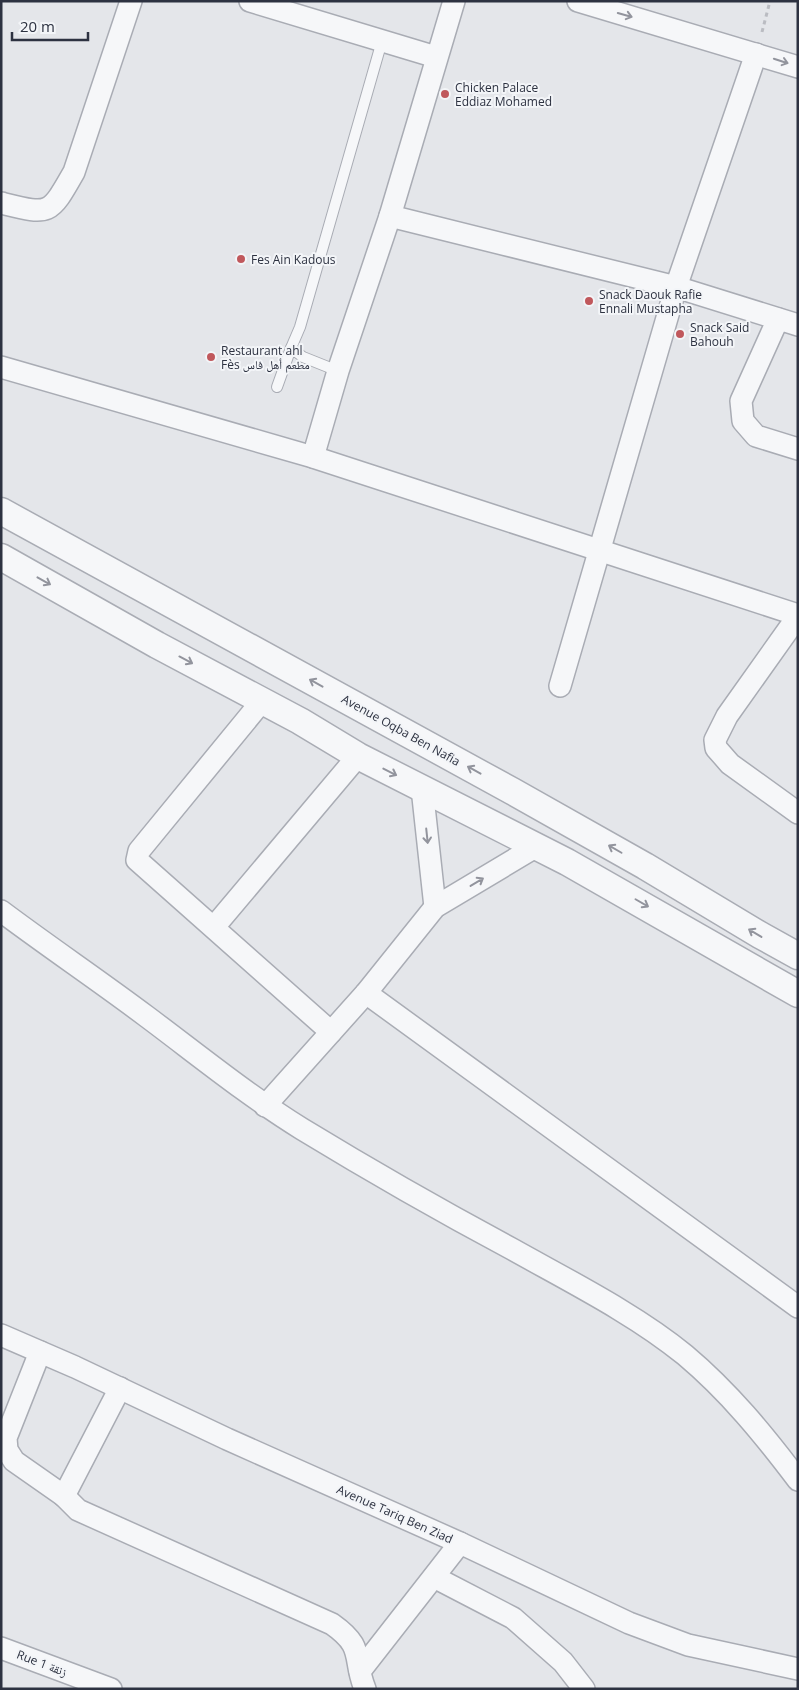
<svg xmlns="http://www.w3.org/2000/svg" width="799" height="1690" viewBox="0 0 799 1690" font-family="'Open Sans','Noto Naskh Arabic',sans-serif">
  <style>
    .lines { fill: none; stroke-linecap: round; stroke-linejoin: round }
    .service-casing { stroke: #a9acb4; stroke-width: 12 }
    .minor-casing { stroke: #a9acb4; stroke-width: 24 }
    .tertiary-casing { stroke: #a9acb4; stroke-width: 29 }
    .path { stroke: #babcc2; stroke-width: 3; stroke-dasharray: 4 4; stroke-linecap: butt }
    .service { stroke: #f6f7f9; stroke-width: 10 }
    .minor { stroke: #f6f7f9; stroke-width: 21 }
    .tertiary { stroke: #f6f7f9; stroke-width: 26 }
    .oneway { stroke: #92949d }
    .poi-dot { fill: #c0585c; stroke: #f3f5f8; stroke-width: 2 }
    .labels { text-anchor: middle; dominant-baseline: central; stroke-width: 4; stroke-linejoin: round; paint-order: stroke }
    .poi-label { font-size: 12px; fill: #2d3241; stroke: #f3f5f8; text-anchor: start }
    .street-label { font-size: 12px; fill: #2d3241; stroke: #f3f5f8 }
  </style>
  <rect width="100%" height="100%" fill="#e4e6ea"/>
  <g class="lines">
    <defs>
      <g id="service">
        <path d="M338 371 303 357 291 348 300 327 382 41"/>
        <path d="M277 387 291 348"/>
      </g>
      <g id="minor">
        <path d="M250 1 436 57"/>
        <path d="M578 1 798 67"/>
        <path d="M1 203C50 215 49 216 74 172L131 1"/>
        <path d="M390 216 676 287 798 325"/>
        <path d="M778 319 741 401 743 421 756 436 798 449"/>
        <path d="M1 367 313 457 798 615"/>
        <path d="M313 457 338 371 390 216 454 1"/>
        <path d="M798 616 727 716 715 740 716 748 730 764 798 813"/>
        <path d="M560 686 676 287 756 54"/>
        <path d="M262 701 139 851 137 860 331 1032"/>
        <path d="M422 788 435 907"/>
        <path d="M1 911C49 947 98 980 146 1016 197 1054 247 1095 302 1129 371 1171 441 1211 512 1249 569 1281 635 1314 685 1355 729 1392 764 1435 798 1480"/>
        <path d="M214 927 358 756"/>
        <path d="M366 993 798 1307"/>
        <path d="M265 1106 366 993 435 907 537 846"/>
        <path d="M1 1335 75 1367 227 1439 460 1543 629 1623 688 1645 798 1669"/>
        <path d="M40 1352 6 1438 7 1450 14 1461 64 1496 78 1510 332 1624C366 1648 352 1657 365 1689"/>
        <path d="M64 1496 120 1388"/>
        <path d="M434 1577 513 1618 563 1662 584 1689"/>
        <path d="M1 1648 111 1689"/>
        <path d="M360 1671 460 1543"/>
      </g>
      <g id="tertiary">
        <path d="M1 511 512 791 645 866 760 935 798 956"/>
        <path d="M1 557 157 645 300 721 358 756 567 862 798 994"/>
      </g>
    </defs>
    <use href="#service" class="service-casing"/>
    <use href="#minor" class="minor-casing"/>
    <use href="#tertiary" class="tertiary-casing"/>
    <path class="path" d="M762 32 770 1"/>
    <use href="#service" class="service"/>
    <use href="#minor" class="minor"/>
    <use href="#tertiary" class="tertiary"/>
  </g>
  <defs><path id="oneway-shaft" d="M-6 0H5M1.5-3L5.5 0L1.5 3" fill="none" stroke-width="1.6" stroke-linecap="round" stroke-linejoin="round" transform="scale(1.25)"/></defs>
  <g class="oneway">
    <use href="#oneway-shaft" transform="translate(625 15) rotate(16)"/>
    <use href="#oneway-shaft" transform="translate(781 61) rotate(18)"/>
    <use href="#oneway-shaft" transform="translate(44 581) rotate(29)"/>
    <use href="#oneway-shaft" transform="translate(186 660) rotate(28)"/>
    <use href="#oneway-shaft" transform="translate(316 683) rotate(-151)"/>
    <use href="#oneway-shaft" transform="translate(474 770) rotate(-151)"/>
    <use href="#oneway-shaft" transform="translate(390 772) rotate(27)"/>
    <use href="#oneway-shaft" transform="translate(427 836) rotate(84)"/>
    <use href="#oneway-shaft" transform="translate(615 849) rotate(-150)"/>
    <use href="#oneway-shaft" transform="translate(477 882) rotate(-31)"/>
    <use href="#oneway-shaft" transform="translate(642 903) rotate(30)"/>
    <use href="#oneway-shaft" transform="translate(755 933) rotate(-149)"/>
  </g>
  <g class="poi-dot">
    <circle cx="445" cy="94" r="5"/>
    <circle cx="241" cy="259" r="5"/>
    <circle cx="589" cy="301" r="5"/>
    <circle cx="680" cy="334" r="5"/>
    <circle cx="211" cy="357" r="5"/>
  </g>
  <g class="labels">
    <g class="poi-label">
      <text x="455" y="87">Chicken Palace<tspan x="455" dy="14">Eddiaz Mohamed</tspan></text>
      <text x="251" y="259">Fes Ain Kadous</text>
      <text x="599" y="294">Snack Daouk Rafie<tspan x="599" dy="14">Ennali Mustapha</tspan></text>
      <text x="690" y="327">Snack Said<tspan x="690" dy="14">Bahouh</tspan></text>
      <text x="221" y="350">Restaurant ahl<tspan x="221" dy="14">Fès مطعم أهل فاس</tspan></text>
    </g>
    <g class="street-label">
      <text transform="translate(401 730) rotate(29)">Avenue Oqba Ben Nafia</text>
      <text transform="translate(395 1514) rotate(24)">Avenue Tariq Ben Ziad</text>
      <text transform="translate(42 1663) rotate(21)">Rue 1 زنقة</text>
    </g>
  </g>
  <rect width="799" height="1690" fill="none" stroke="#2d3241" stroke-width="5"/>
  <path d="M12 32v8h76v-8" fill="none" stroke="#2d3241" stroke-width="2.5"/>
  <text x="20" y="32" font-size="15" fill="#2d3241" stroke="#f3f5f8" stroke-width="4" paint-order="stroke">20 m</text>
</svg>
